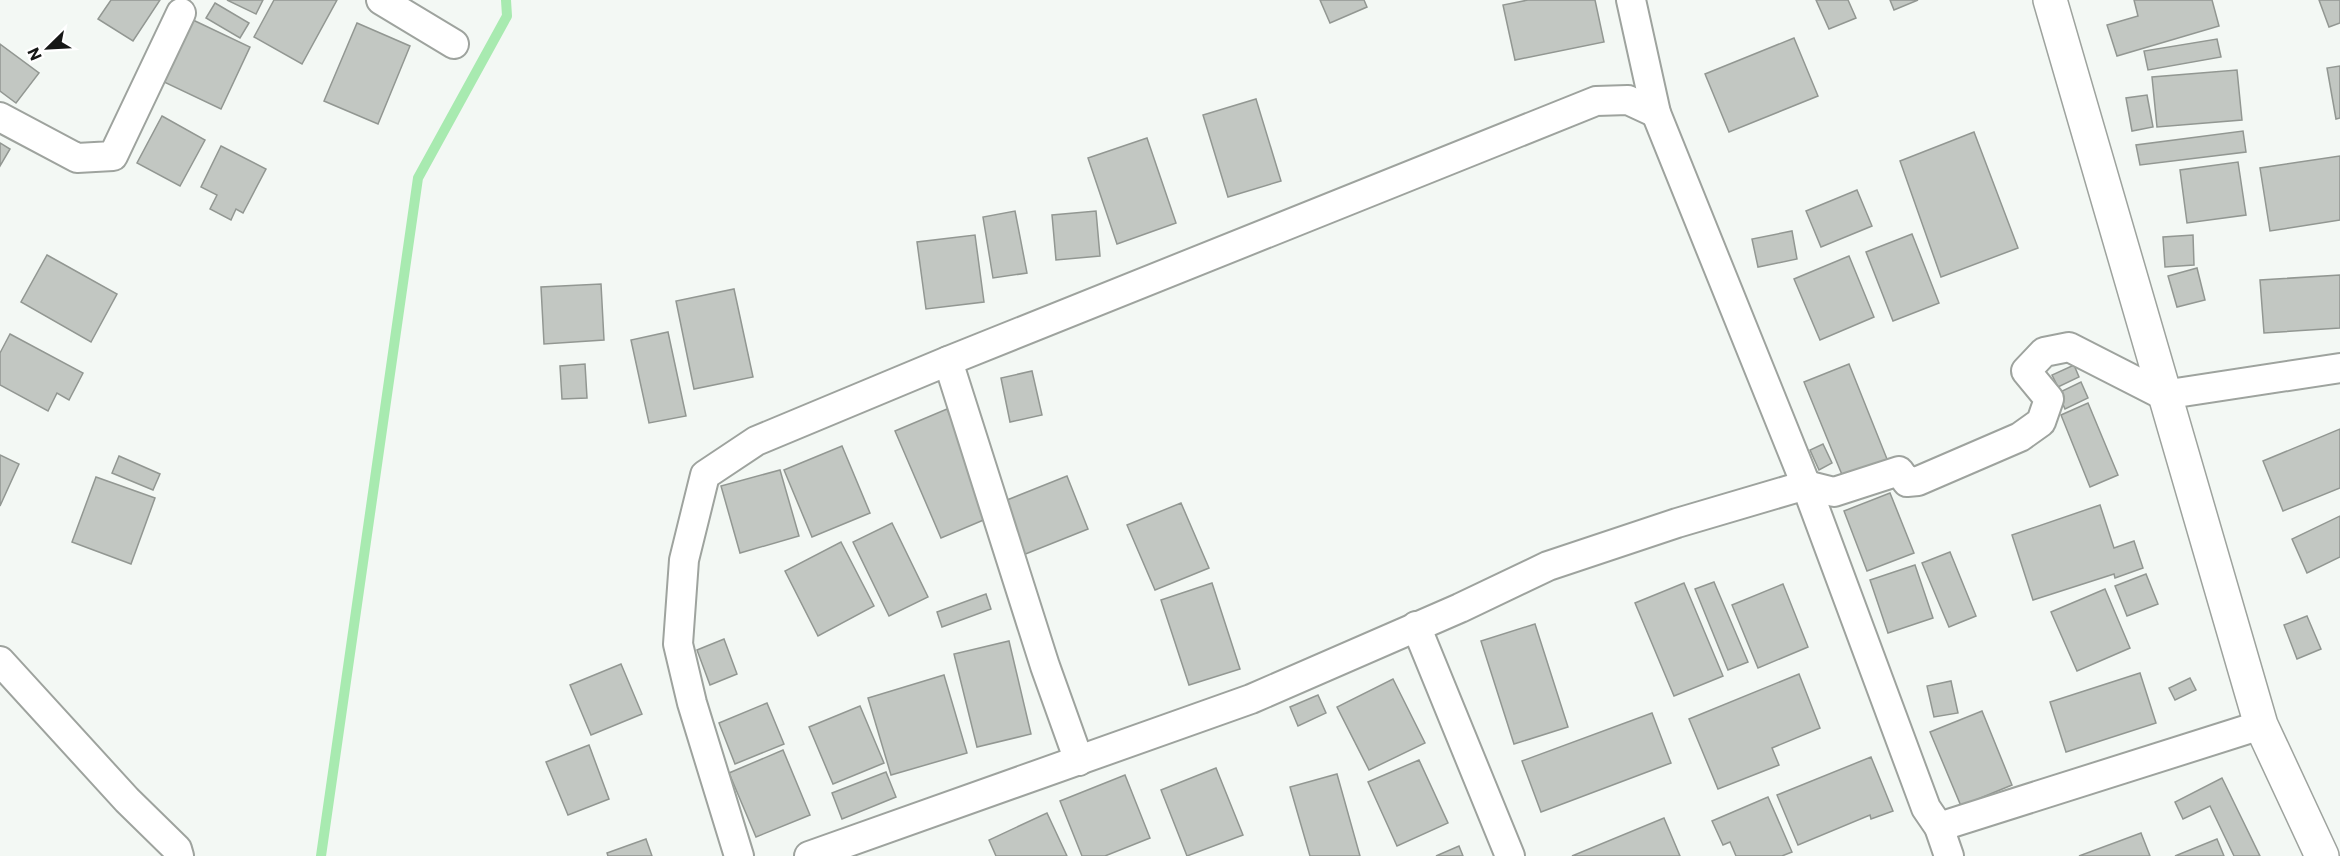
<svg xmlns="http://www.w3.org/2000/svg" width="2340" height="856" viewBox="0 0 2340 856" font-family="Commissioner,sans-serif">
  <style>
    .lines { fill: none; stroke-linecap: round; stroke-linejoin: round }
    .stream { stroke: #a8eab0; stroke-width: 10 }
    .building { fill: #c2c7c2; stroke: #929792; stroke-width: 1.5 }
    .minor-casing { stroke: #9ea39e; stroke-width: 32 }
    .secondary-casing { stroke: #9ea39e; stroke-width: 36 }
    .minor { stroke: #fff; stroke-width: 28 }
    .secondary { stroke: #fff; stroke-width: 33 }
  </style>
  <rect width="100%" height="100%" fill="#f3f8f4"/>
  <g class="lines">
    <path class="stream" d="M321 856 418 178 507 16 506 0"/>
  </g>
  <g class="building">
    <path d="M111 0H160L133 41 98 19Z"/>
    <path d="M227 0H263L256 14Z"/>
    <path d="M274 0H337L302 64 254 37Z"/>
    <path d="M1320 0H1364L1367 7 1330 23Z"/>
    <path d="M1528 0H1595L1604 42 1515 60 1503 5Z"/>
    <path d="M1816 0H1848L1856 18 1829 29Z"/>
    <path d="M1890 0H1918L1894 10Z"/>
    <path d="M2134 0H2212L2219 26 2117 56 2107 25 2138 16Z"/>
    <path d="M2319 0H2340V23L2329 27Z"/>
    <path d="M215 3 249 23 240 38 206 18Z"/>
    <path d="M193 20 250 47 221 109 164 82Z"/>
    <path d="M357 23 410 46 378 124 324 101Z"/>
    <path d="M1794 38 1818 96 1729 132 1705 74Z"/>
    <path d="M2217 39 2221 57 2148 70 2144 51Z"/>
    <path d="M0 44 39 73 16 103 0 91Z"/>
    <path d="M2340 66V118L2336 119 2327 68Z"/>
    <path d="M2237 70 2242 120 2157 127 2152 77Z"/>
    <path d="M2147 95 2153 127 2132 131 2126 98Z"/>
    <path d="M1256 99 1281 181 1228 197 1203 115Z"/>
    <path d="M162 116 205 140 180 186 137 163Z"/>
    <path d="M2243 131 2246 152 2140 165 2136 145Z"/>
    <path d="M1974 132 2018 248 1941 277 1900 161Z"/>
    <path d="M1147 138 1176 223 1117 244 1088 158Z"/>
    <path d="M0 143 10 149 0 166Z"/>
    <path d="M221 146 266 169 243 213 236 209 231 220 210 209 217 195 201 187Z"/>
    <path d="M2340 156V220L2270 231 2260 168Z"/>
    <path d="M2238 162 2246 215 2187 223 2180 170Z"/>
    <path d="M1857 190 1872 226 1821 247 1806 211Z"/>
    <path d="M1015 211 1027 273 993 278 983 217Z"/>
    <path d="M1096 211 1100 256 1056 260 1052 215Z"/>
    <path d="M1792 231 1797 259 1758 267 1752 239Z"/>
    <path d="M1912 234 1939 303 1893 321 1866 252Z"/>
    <path d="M975 235 984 302 926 309 917 242Z"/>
    <path d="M2193 235 2194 265 2165 267 2163 237Z"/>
    <path d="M47 255 117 294 91 342 21 302Z"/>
    <path d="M1849 256 1874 317 1820 340 1794 279Z"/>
    <path d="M2197 268 2205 300 2177 307 2168 276Z"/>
    <path d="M2340 275V328L2264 333 2260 280Z"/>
    <path d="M601 284 604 340 544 344 541 287Z"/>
    <path d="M734 289 753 377 694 389 676 301Z"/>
    <path d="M668 332 686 416 649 423 631 340Z"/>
    <path d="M10 334 83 373 69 400 57 393 48 411 0 385V353Z"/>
    <path d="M585 364 587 398 562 399 560 366Z"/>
    <path d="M1849 364 1889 464 1845 482 1804 382Z"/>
    <path d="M2074 365 2079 377 2058 387 2052 375Z"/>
    <path d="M1032 371 1042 415 1010 422 1001 378Z"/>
    <path d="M2081 382 2088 398 2065 409 2058 393Z"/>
    <path d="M2088 403 2118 475 2090 487 2061 415Z"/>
    <path d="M947 409 993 516 941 538 895 431Z"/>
    <path d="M2340 429V488L2283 511 2263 461Z"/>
    <path d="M1823 444 1832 463 1819 470 1810 450Z"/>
    <path d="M842 446 870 513 812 537 784 470Z"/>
    <path d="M0 455 19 464 0 506Z"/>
    <path d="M119 456 160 474 153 490 112 473Z"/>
    <path d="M780 470 799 536 740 553 721 486Z"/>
    <path d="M1067 476 1088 529 1018 557 997 504Z"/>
    <path d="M96 477 155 498 131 564 72 542Z"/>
    <path d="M1890 493 1914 553 1867 571 1844 511Z"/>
    <path d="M1181 503 1209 568 1155 590 1127 525Z"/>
    <path d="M2100 505 2114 548 2134 541 2143 568 2115 578 2114 574 2033 600 2012 535Z"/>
    <path d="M2340 516V557L2307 573 2292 539Z"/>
    <path d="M892 523 928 597 889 616 853 542Z"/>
    <path d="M841 542 874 606 818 636 785 571Z"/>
    <path d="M1950 552 1976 616 1949 627 1922 563Z"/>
    <path d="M1915 565 1933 618 1888 633 1870 580Z"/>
    <path d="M2146 574 2158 604 2127 616 2115 586Z"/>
    <path d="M1714 582 1748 662 1728 670 1695 589Z"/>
    <path d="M1212 583 1240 669 1189 685 1161 600Z"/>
    <path d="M1684 583 1723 676 1674 696 1635 603Z"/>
    <path d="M1783 584 1808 647 1758 668 1732 605Z"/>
    <path d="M2105 589 2130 648 2077 671 2051 612Z"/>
    <path d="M986 594 991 609 942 627 937 612Z"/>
    <path d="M2307 616 2321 649 2297 659 2284 625Z"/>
    <path d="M1535 624 1568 727 1514 744 1481 641Z"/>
    <path d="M724 639 737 674 710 685 697 650Z"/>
    <path d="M1009 641 1031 734 977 747 954 654Z"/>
    <path d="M621 664 642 714 591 735 570 685Z"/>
    <path d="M2140 673 2156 723 2066 752 2050 702Z"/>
    <path d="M1799 674 1820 728 1772 748 1779 765 1718 789 1689 719Z"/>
    <path d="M944 675 967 753 891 775 868 698Z"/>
    <path d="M2190 678 2196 690 2175 700 2169 688Z"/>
    <path d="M1393 679 1425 743 1369 770 1337 707Z"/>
    <path d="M1951 681 1958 713 1934 717 1927 686Z"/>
    <path d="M1318 695 1326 713 1298 726 1290 707Z"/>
    <path d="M767 703 784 744 735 764 719 723Z"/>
    <path d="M860 706 884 763 833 784 809 727Z"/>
    <path d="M1982 711 2012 785 1961 806 1930 732Z"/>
    <path d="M1652 713 1671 763 1541 812 1522 761Z"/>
    <path d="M589 745 609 799 568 815 546 762Z"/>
    <path d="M783 750 810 815 756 837 729 773Z"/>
    <path d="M1871 757 1893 811 1871 819 1870 815 1798 845 1777 795Z"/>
    <path d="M1419 760 1448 823 1397 846 1368 782Z"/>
    <path d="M1216 768 1243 835 1187 856 1161 790Z"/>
    <path d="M886 772 896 797 842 819 832 793Z"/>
    <path d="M1337 774 1360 856H1310L1290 787Z"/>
    <path d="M1125 775 1150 838 1105 856H1082L1060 801Z"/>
    <path d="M2222 778 2260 856H2234L2210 806 2183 819 2175 802Z"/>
    <path d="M1768 797 1792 852 1782 856H1736L1730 842 1723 845 1712 821Z"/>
    <path d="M1047 813 1067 856H996L989 840Z"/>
    <path d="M1664 818 1680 856H1572Z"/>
    <path d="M2141 833 2150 856H2079Z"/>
    <path d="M646 839 652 856H608L607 853Z"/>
    <path d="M2217 839 2224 856H2175Z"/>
    <path d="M1459 846 1463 856H1436Z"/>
  </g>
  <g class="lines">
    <defs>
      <g id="minor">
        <path d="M381 0 454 44"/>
        <path d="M1631 0 1656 113 1806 485 1926 808 1939 827 1949 856"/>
        <path d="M0 117 77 158 113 156 181 13"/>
        <path d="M948 361 1045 666 1079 761"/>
        <path d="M1416 626 1510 856"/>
        <path d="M0 661 127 800 177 849 179 856"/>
        <path d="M1939 827 2261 725"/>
        <path d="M739 856 692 703 678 644 684 560 705 475 756 441 948 361 1596 101 1628 100 1656 113"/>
        <path d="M809 856 1251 699 1460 608 1548 566 1677 523 1806 485 1834 492 1899 471 1907 482 1918 481 2020 437 2041 422 2049 399 2026 371 2044 352 2069 347 2163 395 2340 368"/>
      </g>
      <path id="secondary" d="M2050 0 2261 725 2322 856"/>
    </defs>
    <use href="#minor" class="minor-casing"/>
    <use href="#secondary" class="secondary-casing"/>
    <use href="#minor" class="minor"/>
    <use href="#secondary" class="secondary"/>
  </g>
  <g transform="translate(48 48) rotate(246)" stroke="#ffffff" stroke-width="4.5" paint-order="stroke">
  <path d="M0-4.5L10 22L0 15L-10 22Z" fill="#151715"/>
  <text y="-9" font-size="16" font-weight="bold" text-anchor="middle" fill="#151715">N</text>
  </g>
</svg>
